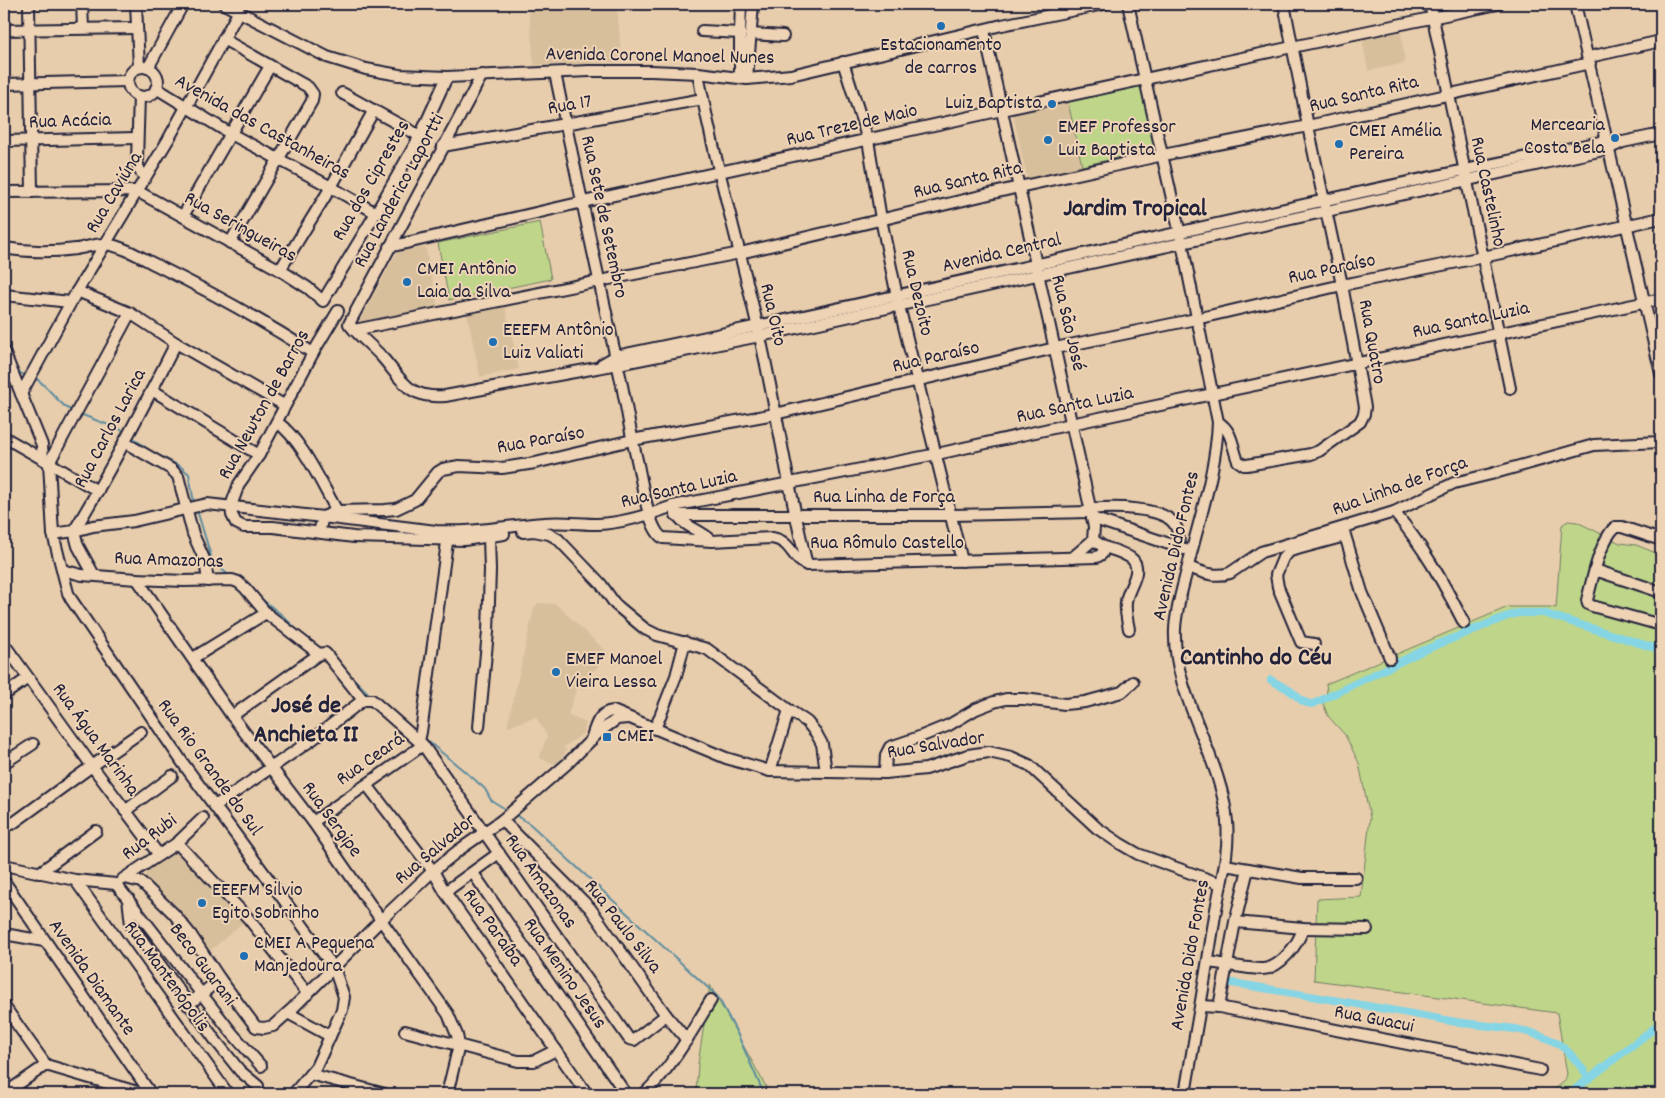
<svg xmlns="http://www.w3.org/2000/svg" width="1665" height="1098" viewBox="0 0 1665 1098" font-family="Dekko,sans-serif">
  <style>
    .built { fill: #d8bf9c }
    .green { fill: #bfd58a; stroke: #707c62 }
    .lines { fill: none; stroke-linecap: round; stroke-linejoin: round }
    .stream { stroke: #5e8da0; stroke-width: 2 }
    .canal { stroke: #86d5e4; stroke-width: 8 }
    .minor-casing { stroke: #22223b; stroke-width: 14 }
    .minor { stroke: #eed3b5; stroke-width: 10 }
    .poi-dot { fill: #1f6fb2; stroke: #eed3b5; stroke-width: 2 }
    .labels { text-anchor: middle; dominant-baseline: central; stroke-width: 4; stroke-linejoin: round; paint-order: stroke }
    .poi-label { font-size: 20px; fill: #22223b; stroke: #eed3b5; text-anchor: start }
    .street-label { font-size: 20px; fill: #22223b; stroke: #eed3b5 }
    .district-label { font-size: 25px; font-weight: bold; fill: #22223b; stroke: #eed3b5 }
  </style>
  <rect width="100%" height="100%" fill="#e8cdac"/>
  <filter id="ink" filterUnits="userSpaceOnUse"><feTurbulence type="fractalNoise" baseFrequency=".02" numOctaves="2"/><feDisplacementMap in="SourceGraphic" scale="10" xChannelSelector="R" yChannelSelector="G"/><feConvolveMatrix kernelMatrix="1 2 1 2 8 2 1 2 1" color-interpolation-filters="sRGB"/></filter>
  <g filter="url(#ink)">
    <g class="built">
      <path d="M528 4H617L622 62 534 65Z"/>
      <path d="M1401 32 1405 63 1368 71 1362 38Z"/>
      <path d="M1068 102 1082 166 1027 178 1013 114Z"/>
      <path d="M425 247 438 306 359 322 396 254 401 251Z"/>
      <path d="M505 306 519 369 480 377 467 314Z"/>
      <path d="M538 603 556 604 609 654 576 690 568 715 586 723 582 734 563 748 567 750 557 765 539 758 547 736 536 717 507 727 534 608Z"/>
      <path d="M175 851H179L247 919 210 951 182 913 163 893 149 882 146 878 147 867 170 852Z"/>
    </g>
    <g class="green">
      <path d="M1142 86 1156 149 1082 166 1068 102Z"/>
      <path d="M540 222 551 279 449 300 438 243Z"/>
      <path d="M1568 521 1577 522 1620 543 1636 545 1661 555V1094H1549L1565 1081 1567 1074 1557 1013 1314 980 1317 899 1361 897 1370 818 1359 763 1345 735 1328 716 1323 703 1327 691 1326 684 1508 607H1551L1556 608 1562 525Z"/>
      <path d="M710 985 770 1094H696L698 1064Z"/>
    </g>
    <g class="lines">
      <g class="stream">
        <path d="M16 370 27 377"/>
        <path d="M33 377C49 385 56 403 72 411"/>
        <path d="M80 414 124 431"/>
        <path d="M132 437 150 451 181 467 189 474 194 503"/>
        <path d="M197 510 213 563 229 575"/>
        <path d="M259 597 282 615 300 633 323 650"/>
        <path d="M348 673 371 696"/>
        <path d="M403 721 416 732"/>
        <path d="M424 738 474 779 485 789 491 800 507 810"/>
        <path d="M517 816 530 824 718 997 737 1033 764 1094"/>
      </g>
      <g class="canal">
        <path d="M1271 680C1277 684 1283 686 1289 690 1297 695 1303 705 1313 704L1422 651 1505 617 1518 613H1543L1661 650"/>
        <path d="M1232 983C1307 995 1382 1008 1456 1022 1488 1027 1524 1026 1553 1041 1569 1049 1580 1064 1589 1079"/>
        <path d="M1569 1094 1661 1023"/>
      </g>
      <defs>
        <g id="minor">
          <path d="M29 4 32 192"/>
          <path d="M82 4 83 28"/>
          <path d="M136 4 139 67"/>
          <path d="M224 4 327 57 366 69 399 75 447 77 589 71H651L698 73 747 79 791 75 1002 25 1104 4"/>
          <path d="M1128 4 1182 243 1218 422C1216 472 1199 519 1188 566 1183 587 1176 608 1175 629 1172 694 1222 757 1227 822 1230 853 1220 885 1215 915 1206 975 1195 1035 1185 1094"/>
          <path d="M1430 4 1510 388"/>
          <path d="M1575 4 1661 374"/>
          <path d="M4 30 136 28"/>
          <path d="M702 31 740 33 741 4"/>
          <path d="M740 33V78"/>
          <path d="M750 34 783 36"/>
          <path d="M223 39 308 87 313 94 312 101 230 243"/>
          <path d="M1589 57 1661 41"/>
          <path d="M843 62 868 140 881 219 899 306 962 561"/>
          <circle cx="143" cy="82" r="15"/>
          <path d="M148 68 183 4"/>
          <path d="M555 73C575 170 596 266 617 363 625 395 629 428 637 460 641 477 648 530 663 538L712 541"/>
          <path d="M698 73C713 158 738 240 757 324 776 404 787 485 807 565"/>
          <path d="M482 75 349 324C359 336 372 346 382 357 403 381 408 399 445 396L618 364 760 336 1608 149 1623 142 1661 134"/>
          <path d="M747 79 753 4"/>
          <path d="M4 84 127 81"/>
          <path d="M156 88 231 134 331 187 376 213"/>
          <path d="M342 93 420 136"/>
          <path d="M139 96 137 160 139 169 144 177"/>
          <path d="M4 141 137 138"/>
          <path d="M443 146 703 99"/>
          <path d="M4 192 137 191 280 270 308 288 323 301 376 213 420 136 447 77"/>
          <path d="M183 216 270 66"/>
          <path d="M389 247 583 202 1002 110 1292 47 1498 4"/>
          <path d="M4 248C27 252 53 252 76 249 84 248 98 243 105 244 123 246 142 258 158 266 211 292 263 321 313 353"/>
          <path d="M280 270 331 187 374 110"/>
          <path d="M77 291 130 313 176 343 284 405"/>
          <path d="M4 295 70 302"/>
          <path d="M338 311 313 353 259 455 239 484 231 506 232 515 236 523 244 527H273L354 537 464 540 504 534"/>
          <path d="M130 313 49 463 53 534 68 593 71 599 185 766 334 968 344 997 342 1010 316 1067 295 1092"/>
          <path d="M354 330 740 253 1019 187 1163 155 1308 126 1590 63"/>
          <path d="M4 352 42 445 43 459"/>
          <path d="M602 364 616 356C947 288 1275 207 1606 141L1622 142"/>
          <path d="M152 390 259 455"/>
          <path d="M21 394 77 291 168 140 239 11"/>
          <path d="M277 422C302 440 321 483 337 511"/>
          <path d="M1218 422C1233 431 1232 447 1238 461L1244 465H1247L1311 454 1319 451 1360 422 1364 414 1365 407 1342 285 1308 126 1284 4"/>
          <path d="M4 437 98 491"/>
          <path d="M124 442 171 469 178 476 193 534 205 561 208 581"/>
          <path d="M673 506C682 529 696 526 712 541L772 538C792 541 792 560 807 565L1097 557 1102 554 1104 547 1093 540 1094 527 1091 512 984 30"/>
          <path d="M1090 509C1110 507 1164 506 1175 525 1179 531 1179 540 1179 547"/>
          <path d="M1394 512C1424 547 1443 582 1464 623"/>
          <path d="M676 515H951L1091 512"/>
          <path d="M1092 518 1184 549"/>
          <path d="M74 531C111 470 144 406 176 343"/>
          <path d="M74 531 78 546 94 575"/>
          <path d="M319 532 323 517 436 531C473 533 508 526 544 523 562 521 580 524 598 524 624 523 649 515 673 506L937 454 1071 424 1661 299"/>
          <path d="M523 532 534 531 549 534 558 539 601 584 615 604 645 629 657 635 707 649 789 710 807 722 816 733 822 744 826 772"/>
          <path d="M1344 532 1362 592 1390 658"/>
          <path d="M53 534 74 531 93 526 134 521 207 504 323 517 337 511 385 510 396 509 415 500 438 472 443 469 459 466 502 468 535 463 632 440 775 414 1055 348 1196 319 1342 285 1483 257 1661 218"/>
          <path d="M1661 540 1622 527H1615C1599 543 1593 578 1587 600L1588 604 1592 606 1661 625"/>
          <path d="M1104 547C1113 550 1126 553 1133 560 1143 572 1127 589 1126 602 1125 611 1127 620 1129 629"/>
          <path d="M1072 558 1093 540"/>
          <path d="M1188 567C1202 572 1214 578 1230 573L1261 552 1394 512 1454 483 1491 474 1594 445 1661 442"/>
          <path d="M62 570 82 575 137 579 184 581 232 580 238 582 245 588 266 613 319 654 325 653 327 655 363 700"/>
          <path d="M1595 570 1661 592"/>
          <path d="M137 579 232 716 313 822 381 920 448 1014 457 1035 459 1045 447 1094"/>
          <path d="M4 644 92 766 159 855"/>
          <path d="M1314 644 1301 642 1278 587 1276 575 1283 558 1290 551 1345 536"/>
          <path d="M193 658 266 613"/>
          <path d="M4 695 28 678"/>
          <path d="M363 700H372L423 745 629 1039 634 1040 666 1015"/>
          <path d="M232 716 319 654"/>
          <path d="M479 727 488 632 490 570 489 537"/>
          <path d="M655 729 676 676 685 642"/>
          <path d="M591 740C595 728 598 712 613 711L726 758 770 771 885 773 926 769 968 755 989 752 1011 757 1029 765 1097 828 1119 843 1138 854 1221 884"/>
          <path d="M419 741 421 732 448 535"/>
          <path d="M4 763 33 744"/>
          <path d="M770 771 789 710"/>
          <path d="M885 773 886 755 890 747 922 736 949 725 976 709 994 702 1006 699H1024L1065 704 1085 702 1122 692 1133 682"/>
          <path d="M367 785 433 871 445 892 587 1094"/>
          <path d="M215 806 313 739 363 700"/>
          <path d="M125 811 172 776"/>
          <path d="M502 820 590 908 666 1015 687 1040"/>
          <path d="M313 822 423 745"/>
          <path d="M12 824 92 766 141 732"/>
          <path d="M177 843 248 918 308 994"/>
          <path d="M4 865 75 880 116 884"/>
          <path d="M1225 865 1302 878H1356"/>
          <path d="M39 873 96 831"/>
          <path d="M473 873 626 1094"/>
          <path d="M125 878 141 882 174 914 191 935 220 979 256 1027 264 1028 273 1026 292 1009 381 920 433 871 459 850 502 820 568 763 599 732 617 719 628 718"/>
          <path d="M123 879 177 843 203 818"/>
          <path d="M75 880 228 1094"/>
          <path d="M4 881 151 1094"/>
          <path d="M116 884 232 1033 261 1066"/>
          <path d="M445 892 499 853"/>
          <path d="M128 898 131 925 216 1041 240 1071 258 1086"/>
          <path d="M1235 922 1303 928 1367 929"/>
          <path d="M4 934 44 941"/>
          <path d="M1208 962C1225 964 1247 969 1263 969 1281 968 1299 943 1303 928"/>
          <path d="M188 1005 220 979"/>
          <path d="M4 1006 46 1065"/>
          <path d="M1201 1006 1219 1007 1540 1070"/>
          <path d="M1219 1007 1235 922 1248 869"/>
          <path d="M288 1013 330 1036"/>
          <path d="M405 1031 518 1061H534L556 1050"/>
          <path d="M46 1065 144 1094"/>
          <path d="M310 1074 385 1094"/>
          <path d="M4 1094 46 1065"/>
          <path d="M644 1094C672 1067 691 1033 711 1000"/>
        </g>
      </defs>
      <use href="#minor" class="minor-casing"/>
      <use href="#minor" class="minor"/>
    </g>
  </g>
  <g class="poi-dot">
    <circle cx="941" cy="26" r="5"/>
    <circle cx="1052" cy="104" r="5"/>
    <circle cx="1615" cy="138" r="5"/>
    <circle cx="1048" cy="140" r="5"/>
    <circle cx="1339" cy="144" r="5"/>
    <circle cx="407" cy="282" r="5"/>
    <circle cx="493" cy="342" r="5"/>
    <circle cx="556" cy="672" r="5"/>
    <rect x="602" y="732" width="10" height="10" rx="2.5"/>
    <circle cx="202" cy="903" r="5"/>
    <circle cx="244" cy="956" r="5"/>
  </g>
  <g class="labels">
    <g class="poi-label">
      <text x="941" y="46" text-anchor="middle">Estacionamento<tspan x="941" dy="23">de carros</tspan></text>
      <text x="1042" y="104" text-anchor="end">Luiz Baptista</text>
      <text x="1605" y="126" text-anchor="end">Mercearia<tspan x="1605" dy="23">Costa Bela</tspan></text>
      <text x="1058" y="128">EMEF Professor<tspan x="1058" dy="23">Luiz Baptista</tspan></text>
      <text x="1349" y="132">CMEI Amélia<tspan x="1349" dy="23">Pereira</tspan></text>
      <text x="417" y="270">CMEI Antônio<tspan x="417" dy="23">Laia da Silva</tspan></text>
      <text x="503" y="331">EEEFM Antônio<tspan x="503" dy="23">Luiz Valiati</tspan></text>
      <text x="566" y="660">EMEF Manoel<tspan x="566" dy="23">Vieira Lessa</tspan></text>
      <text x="617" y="737">CMEI</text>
      <text x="212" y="891">EEEFM Silvio<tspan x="212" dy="23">Egito Sobrinho</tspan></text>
      <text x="254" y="944">CMEI A Pequena<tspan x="254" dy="23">Manjedoura</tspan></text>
    </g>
    <g class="street-label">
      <text transform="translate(660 57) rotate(1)">Avenida Coronel Manoel Nunes</text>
      <text transform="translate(1364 95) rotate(-13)">Rua Santa Rita</text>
      <text transform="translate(570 106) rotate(-10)">Rua 17</text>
      <text transform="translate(70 122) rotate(-2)">Rua Acácia</text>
      <text transform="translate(852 126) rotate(-13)">Rua Treze de Maio</text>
      <text transform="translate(262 128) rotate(29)">Avenida das Castanheiras</text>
      <text transform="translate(372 181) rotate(-60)">Rua dos Ciprestes</text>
      <text transform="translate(968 181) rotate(-13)">Rua Santa Rita</text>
      <text transform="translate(400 191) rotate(-62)">Rua Landerico Laportti</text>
      <text transform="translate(1487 192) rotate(78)">Rua Castelinho</text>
      <text transform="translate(115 193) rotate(-59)">Rua Caviúna</text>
      <text transform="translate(603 217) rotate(78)">Rua Sete de Setembro</text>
      <text transform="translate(240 228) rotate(29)">Rua Seringueiras</text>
      <text transform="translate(1002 254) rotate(-13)">Avenida Central</text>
      <text transform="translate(1332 270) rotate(-12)">Rua Paraíso</text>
      <text transform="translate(916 293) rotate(77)">Rua Dezoito</text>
      <text transform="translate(772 315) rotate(77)">Rua Oito</text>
      <text transform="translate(1471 321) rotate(-12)">Rua Santa Luzia</text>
      <text transform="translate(1067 323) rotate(77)">Rua São José</text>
      <text transform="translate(1371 342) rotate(80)">Rua Quatro</text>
      <text transform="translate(936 358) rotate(-13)">Rua Paraíso</text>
      <text transform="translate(265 405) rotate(-61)">Rua Newton de Barros</text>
      <text transform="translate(1075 406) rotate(-12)">Rua Santa Luzia</text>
      <text transform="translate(111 429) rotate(-62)">Rua Carlos Larica</text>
      <text transform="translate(541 441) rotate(-10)">Rua Paraíso</text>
      <text transform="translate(1400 487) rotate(-20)">Rua Linha de Força</text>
      <text transform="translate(679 490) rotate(-13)">Rua Santa Luzia</text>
      <text x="884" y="498">Rua Linha de Força</text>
      <text x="887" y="544">Rua Rômulo Castello</text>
      <text transform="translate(1177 546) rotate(-77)">Avenida Dido Fontes</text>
      <text transform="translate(169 561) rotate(2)">Rua Amazonas</text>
      <text transform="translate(95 740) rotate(54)">Rua Água Marinha</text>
      <text transform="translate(936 746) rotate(-9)">Rua Salvador</text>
      <text transform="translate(371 760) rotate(-35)">Rua Ceará</text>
      <text transform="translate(209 768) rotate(54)">Rua Rio Grande do Sul</text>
      <text transform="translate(331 820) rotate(54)">Rua Sergipe</text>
      <text transform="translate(150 838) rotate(-37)">Rua Rubi</text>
      <text transform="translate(436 850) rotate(-40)">Rua Salvador</text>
      <text transform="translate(540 882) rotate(55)">Rua Amazonas</text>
      <text transform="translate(622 927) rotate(52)">Rua Paulo Silva</text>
      <text transform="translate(492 928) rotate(55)">Rua Paraíba</text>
      <text transform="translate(1191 955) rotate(-80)">Avenida Dido Fontes</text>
      <text transform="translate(202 965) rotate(53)">Beco Guarani</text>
      <text transform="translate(564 974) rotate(55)">Rua Menino Jesus</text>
      <text transform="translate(166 977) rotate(54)">Rua Mantenópolis</text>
      <text transform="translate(91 978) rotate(55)">Avenida Diamante</text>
      <text transform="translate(1374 1020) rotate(11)">Rua Guacui</text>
    </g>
    <g class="district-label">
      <text x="1135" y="210">Jardim Tropical</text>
      <text x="1256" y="659">Cantinho do Céu</text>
      <text x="306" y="707">José de<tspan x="306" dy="29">Anchieta II</tspan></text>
    </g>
  </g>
  <rect width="1665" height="1098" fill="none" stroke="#eed3b5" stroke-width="20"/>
  <rect x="10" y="10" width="1645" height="1078" fill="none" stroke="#22223b" stroke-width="2" filter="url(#ink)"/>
</svg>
